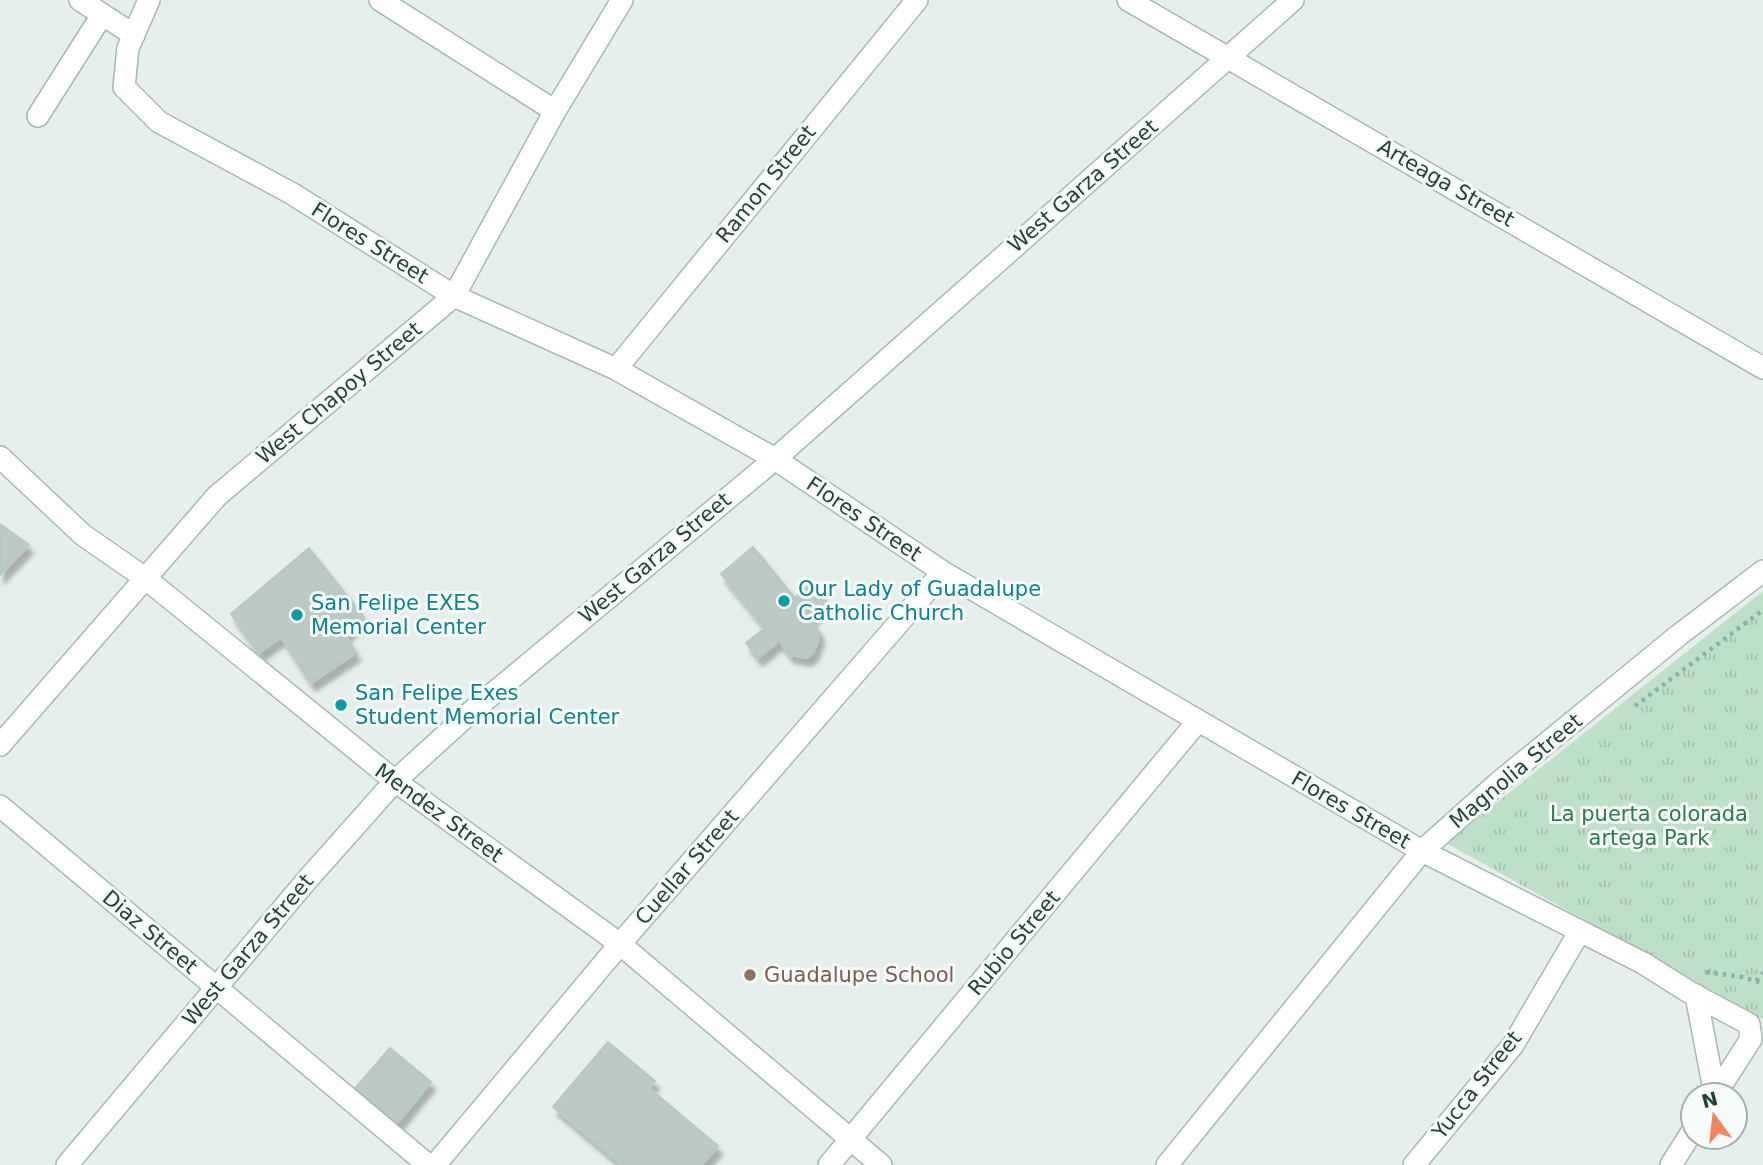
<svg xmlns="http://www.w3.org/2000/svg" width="1763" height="1165" viewBox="0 0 1763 1165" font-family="'DejaVu Sans',sans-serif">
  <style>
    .park { fill: url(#park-tufts) }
    .building { fill: #bbcac4; stroke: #b8c9c2; stroke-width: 2; filter: url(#shadow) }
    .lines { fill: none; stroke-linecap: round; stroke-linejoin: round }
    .street-casing { stroke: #a8b8b2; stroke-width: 24 }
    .secondary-casing { stroke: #a4bbb3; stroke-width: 24 }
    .path { stroke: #86b3a5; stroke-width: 4.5; stroke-dasharray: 3.5 5; stroke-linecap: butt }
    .street { stroke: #fff; stroke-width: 21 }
    .secondary { stroke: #fff; stroke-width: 21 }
    .culture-dot { fill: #0f9aa8; stroke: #f7fbf9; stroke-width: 2.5 }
    .education-dot { fill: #8d6e63; stroke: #f7fbf9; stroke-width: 2.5 }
    .labels { text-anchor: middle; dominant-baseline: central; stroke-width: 6; stroke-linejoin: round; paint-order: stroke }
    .street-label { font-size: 21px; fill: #24423a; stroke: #f7fbf9 }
    .culture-label { font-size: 21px; fill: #0d838f; stroke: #f7fbf9; text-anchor: start }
    .park-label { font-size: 21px; fill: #2d7a4b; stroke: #f7fbf9 }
    .education-label { font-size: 21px; fill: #785e54; stroke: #f7fbf9; text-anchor: start }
  </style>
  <defs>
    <pattern id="park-tufts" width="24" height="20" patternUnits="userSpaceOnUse" patternTransform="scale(1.75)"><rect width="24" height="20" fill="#bfe0c8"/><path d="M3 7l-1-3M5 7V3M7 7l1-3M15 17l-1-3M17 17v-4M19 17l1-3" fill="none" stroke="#a4c1ad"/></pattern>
    <filter id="shadow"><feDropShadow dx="4.5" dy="8" stdDeviation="2" flood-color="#0004"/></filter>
  </defs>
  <rect width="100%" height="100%" fill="#e6efeb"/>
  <path class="park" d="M1763 591V1019L1446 843Z"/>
  <g class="building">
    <path d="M0 524 29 545 0 575Z"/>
    <path d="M753 547 795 598 811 584 828 604 810 619 819 631V639L813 653 807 658 790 655 779 641 758 658 746 643 765 628 721 574Z"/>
    <path d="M309 548 364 617 345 635 356 653 311 683 281 637 259 653 231 614Z"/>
    <path d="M608 1042 655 1081 649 1088 718 1146 702 1165H622L553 1107Z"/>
    <path d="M390 1048 431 1082 394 1127 352 1092Z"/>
  </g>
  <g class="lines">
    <defs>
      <g id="street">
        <path d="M80 0 134 35"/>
        <path d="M149 0 128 48 124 87 159 122 291 193 454 296 616 369 775 459 943 572 1422 851 1643 963 1689 992 1749 1024 1751 1039 1715 1095"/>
        <path d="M380 0 555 111"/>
        <path d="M1128 0 1763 368"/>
        <path d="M38 116 102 15"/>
        <path d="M616 369 917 0"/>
        <path d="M0 457 83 535 145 578 395 781 620 944 881 1165"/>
        <path d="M0 745 217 496 454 296 555 111 622 0"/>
        <path d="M0 806 428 1165"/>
        <path d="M1696 995 1715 1095"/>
        <path d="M435 1165 620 944 943 572"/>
        <path d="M829 1165 1198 721"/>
        <path d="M1167 1165 1422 851 1498 783 1679 635 1763 571"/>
        <path d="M1414 1165 1513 1045 1580 931"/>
        <path d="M1671 1165 1693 1130"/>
      </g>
      <path id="secondary" d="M67 1165 307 880 395 781 472 711 775 459 1293 0"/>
    </defs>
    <use href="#street" class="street-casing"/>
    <use href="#secondary" class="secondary-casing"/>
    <g class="path">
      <path d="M1635 706 1763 610"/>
      <path d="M1706 972 1742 977 1763 983"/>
      <path d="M1756 981 1763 973"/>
    </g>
    <use href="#street" class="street"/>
    <use href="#secondary" class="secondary"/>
  </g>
  <g class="culture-dot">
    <circle cx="784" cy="601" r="7"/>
    <circle cx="297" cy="615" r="7"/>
    <circle cx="341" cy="705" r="7"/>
  </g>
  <circle class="education-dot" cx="750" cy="975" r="7"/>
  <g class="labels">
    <g class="street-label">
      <text transform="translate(1446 183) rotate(30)">Arteaga Street</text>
      <text transform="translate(766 184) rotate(-51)">Ramon Street</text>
      <text transform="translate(1083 186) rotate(-41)">West Garza Street</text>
      <text transform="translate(370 243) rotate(32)">Flores Street</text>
      <text transform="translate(339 393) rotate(-40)">West Chapoy Street</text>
      <text transform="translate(864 519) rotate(34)">Flores Street</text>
      <text transform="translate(655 558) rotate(-40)">West Garza Street</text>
      <text transform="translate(1516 771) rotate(-40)">Magnolia Street</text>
      <text transform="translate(1351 810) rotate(30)">Flores Street</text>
      <text transform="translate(439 813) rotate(36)">Mendez Street</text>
      <text transform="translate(687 867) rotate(-49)">Cuellar Street</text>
      <text transform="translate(150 932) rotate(40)">Diaz Street</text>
      <text transform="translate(1014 943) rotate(-50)">Rubio Street</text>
      <text transform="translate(248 950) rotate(-50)">West Garza Street</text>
      <text transform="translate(1477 1085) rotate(-52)">Yucca Street</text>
    </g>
    <g class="culture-label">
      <text x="798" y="589">Our Lady of Guadalupe<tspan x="798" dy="24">Catholic Church</tspan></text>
      <text x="311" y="603">San Felipe EXES<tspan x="311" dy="24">Memorial Center</tspan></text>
      <text x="355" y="693">San Felipe Exes<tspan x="355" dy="24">Student Memorial Center</tspan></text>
    </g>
    <g class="park-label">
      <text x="1649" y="814">La puerta colorada<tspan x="1649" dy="24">artega Park</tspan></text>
    </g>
    <g class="education-label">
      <text x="764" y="975">Guadalupe School</text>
    </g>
  </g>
  <g transform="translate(1714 1116) rotate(345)"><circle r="33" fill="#f7fbf9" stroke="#a3b1ad" stroke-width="2"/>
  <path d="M0-5L12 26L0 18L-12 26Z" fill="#f4845f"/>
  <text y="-10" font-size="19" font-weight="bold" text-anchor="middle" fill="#24423a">N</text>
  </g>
</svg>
